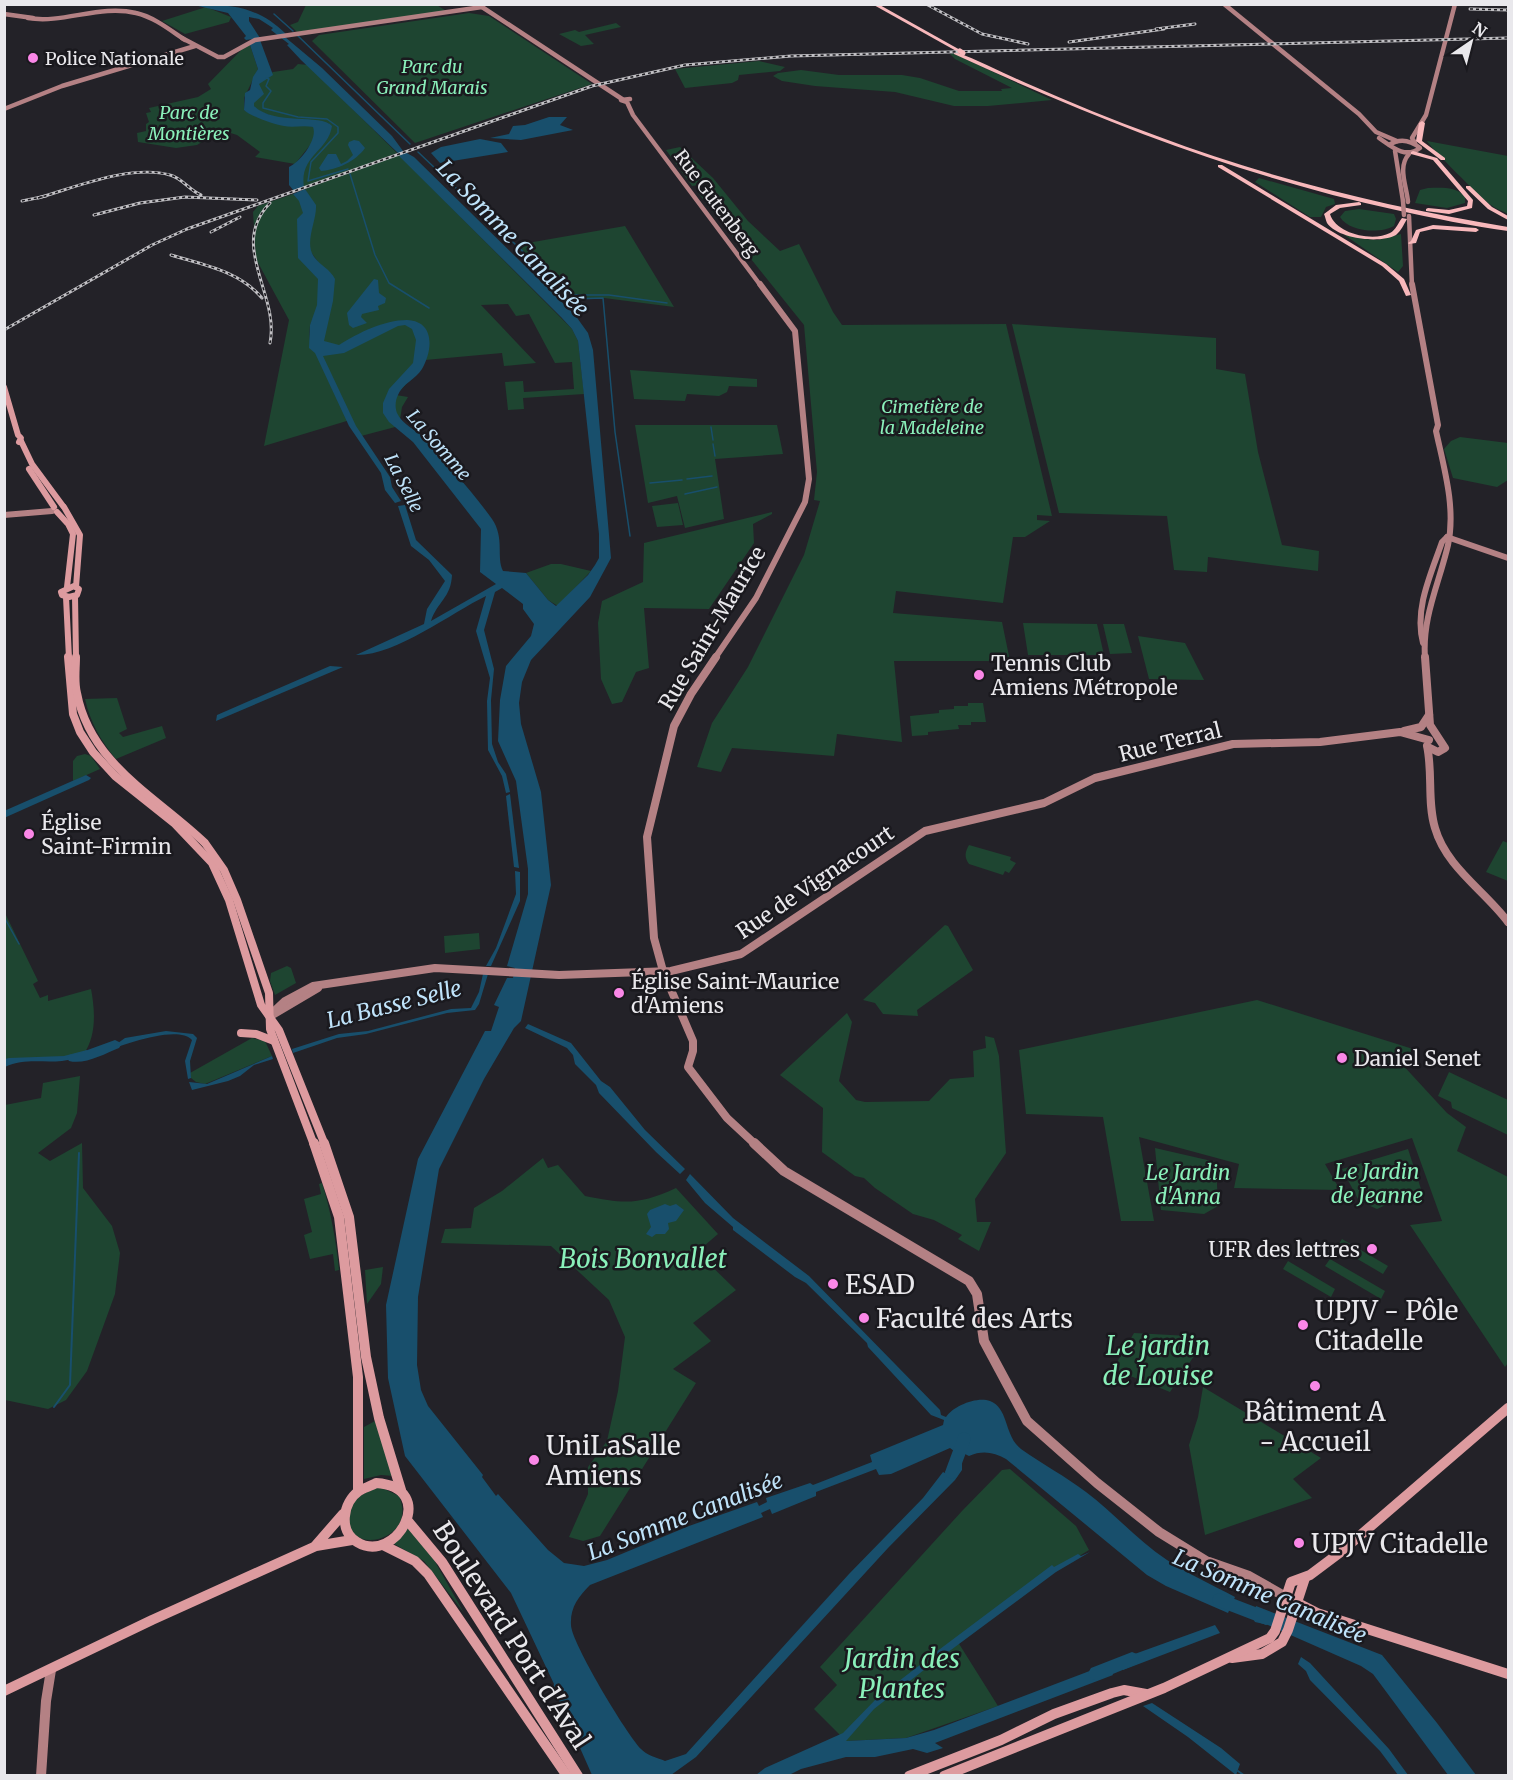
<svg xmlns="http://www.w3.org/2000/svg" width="1513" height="1780" viewBox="0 0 1513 1780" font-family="Merriweather,serif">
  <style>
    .green { fill: #1e4531 }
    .water { fill: #184f6c; fill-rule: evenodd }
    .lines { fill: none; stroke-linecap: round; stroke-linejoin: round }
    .stream-far1 { stroke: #184f6c; stroke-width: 1.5 }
    .stream { stroke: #184f6c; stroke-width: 2 }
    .river { fill: #184f6c; fill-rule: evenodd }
    .secondary-far3 { stroke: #b48184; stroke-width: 4.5 }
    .secondary-far2 { stroke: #b48184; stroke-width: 6 }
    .secondary-far1 { stroke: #b48184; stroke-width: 8 }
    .secondary { stroke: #b48184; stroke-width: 10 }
    .primary-far2 { stroke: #dd9b9f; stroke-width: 6 }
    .primary-far1 { stroke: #dd9b9f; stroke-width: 8 }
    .primary { stroke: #dd9b9f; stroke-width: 10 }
    .highway { fill: #f8b8bb; fill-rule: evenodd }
    .rail-casing { stroke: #c1c0c4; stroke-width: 3 }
    .rail { stroke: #1a191e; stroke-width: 1.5; stroke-dasharray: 3; stroke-linecap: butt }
    .secondary-bridge { stroke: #b48184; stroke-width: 4.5 }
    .highway-bridge { stroke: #f8b8bb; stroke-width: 5 }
    .poi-dot { fill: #fa87e7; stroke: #1a191e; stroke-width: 2 }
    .labels { text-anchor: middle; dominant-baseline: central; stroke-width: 5; stroke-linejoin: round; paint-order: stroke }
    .far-poi-label { font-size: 18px; fill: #e9e8ec; stroke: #1a191e; text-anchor: start }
    .far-park-label { font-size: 18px; font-style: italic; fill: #8af0ba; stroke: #1a191e }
    .far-street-label { font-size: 18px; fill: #e9e8ec; stroke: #1a191e }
    .far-water-label { font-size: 18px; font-style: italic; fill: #bfe3fa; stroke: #1a191e }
    .street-label { font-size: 21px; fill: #e9e8ec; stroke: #1a191e }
    .poi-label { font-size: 21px; fill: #e9e8ec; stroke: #1a191e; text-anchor: start }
    .park-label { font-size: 21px; font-style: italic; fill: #8af0ba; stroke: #1a191e }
    .water-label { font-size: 22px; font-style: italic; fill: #bfe3fa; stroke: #1a191e }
    .near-park-label { font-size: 26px; font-style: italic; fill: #8af0ba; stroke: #1a191e }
    .near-poi-label { font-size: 26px; fill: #e9e8ec; stroke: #1a191e; text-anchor: start }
    .near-street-label { font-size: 26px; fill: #e9e8ec; stroke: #1a191e }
  </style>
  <rect width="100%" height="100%" fill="#232228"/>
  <g class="green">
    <path d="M435 4 448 12 297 32 290 25 298 22 306 5Z"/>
    <path d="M206 7 231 17 229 22 185 34 162 21Z"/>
    <path d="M469 13 489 16 592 84 415 143 312 41 319 35Z"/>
    <path d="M616 23 621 27 585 35 594 44 581 46 559 34 575 30 579 32Z"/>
    <path d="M249 42 258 69 244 98V110L247 112 318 128V135L295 164 255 157 260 152 237 135 221 130 197 145 176 148 138 142 137 133 146 131V124L149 122 146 113 151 112 149 108 198 97 211 89 208 84Z"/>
    <path d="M953 53 1052 100 988 106H954L895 92 815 86 782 81 773 76 778 73 801 70 839 75H902L920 78 959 91H1002L1001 89 1012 88 955 59 950 54Z"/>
    <path d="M759 61 785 67 780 71 739 75 738 80 732 83 685 88 675 69Z"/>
    <path d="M298 64 308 65 397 153 302 188 299 176 329 123C302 122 276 121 252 107L259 81 273 72 293 69Z"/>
    <path d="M1427 141 1508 156V214C1503 211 1496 209 1491 205 1483 200 1430 147 1427 141Z"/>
    <path d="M680 147 713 178 748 221 780 251 799 244 833 312 842 325 1006 324 1052 516 1037 515V520L1050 521 1025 537H1013L1003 603 896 591 893 613 1002 622 1010 661H894L902 742 837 734 834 756 732 748 721 772 697 767 712 723 748 667 804 555 820 501 814 500 817 472 804 325 698 193 712 190 708 184 692 186 666 150Z"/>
    <path d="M399 155 572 329 578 341 584 394 523 398 524 409 508 410 505 382 523 381 524 392 574 389 572 362 555 363 529 314 516 316 508 304 481 305 536 363 504 366 502 353 425 360 421 368 396 395 408 397 402 407 399 426 361 436 350 420 264 446 289 320 256 259 253 212 258 206 293 194 301 197 304 213 300 221 298 255 322 278C321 288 322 301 318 310 316 315 311 321 310 326 302 388 382 326 403 324 423 331 420 339 425 357L427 336 417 324 406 321 392 323 339 347 320 342 331 280 308 248 313 205 305 189Z"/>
    <path d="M1259 178 1334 199 1335 204 1326 207 1321 217H1310L1255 182Z"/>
    <path d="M1428 188C1441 188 1456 186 1465 197V203L1447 208 1415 203 1420 190Z"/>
    <path d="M1359 209 1394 214 1396 219 1394 226C1380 234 1349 232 1340 217L1345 211Z"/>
    <path d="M625 226 674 307 604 298 573 299 516 245Z"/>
    <path d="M1343 234 1365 239 1378 240 1401 234 1403 266 1398 272Z"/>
    <path d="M1012 324 1216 338V369L1245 374 1258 452 1282 545 1319 551 1318 571 1208 557 1207 572 1174 570 1167 516 1059 513Z"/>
    <path d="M630 370 757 379V387L729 386 727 392 719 396 687 394 685 401 634 399Z"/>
    <path d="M635 425H777L783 454 715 459 724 519 685 528 677 496 648 503Z"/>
    <path d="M1460 437 1508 443V480L1497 487 1453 478 1444 449 1451 441Z"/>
    <path d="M678 503 683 525 657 527 652 506Z"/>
    <path d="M772 512V514L753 524 754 543 709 609 644 608 649 668 636 672 622 702 612 704 601 679 598 623 602 601 643 582 644 543Z"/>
    <path d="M551 564H561L591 571 558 606 548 600 526 573Z"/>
    <path d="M1023 623 1097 624 1104 655H1028Z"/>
    <path d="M1103 624H1124L1132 653 1110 654Z"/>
    <path d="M1138 636 1185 643 1204 680 1149 679Z"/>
    <path d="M117 698 127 729 119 733 123 737 162 726 166 738 116 759C101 741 90 722 85 699Z"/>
    <path d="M968 703H983L986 722H971V725H958L959 729 928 732V735L912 736 910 716 939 713V710L954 709V706H968Z"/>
    <path d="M85 754 91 756 100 769 73 781V761L77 756Z"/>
    <path d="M1503 841 1508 843V881L1486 872Z"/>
    <path d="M969 845 1011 857 1010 860 1016 863 1009 873 1005 871 1003 875 969 864C964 857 965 852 969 845Z"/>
    <path d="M4 911 38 981 33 984 40 998 48 995V1001L91 989C95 1010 97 1036 83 1055L5 1061Z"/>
    <path d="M945 925 948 926 973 970 917 1010 918 1016 883 1014 875 1003 863 1000Z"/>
    <path d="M479 933 480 949 445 953 444 936Z"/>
    <path d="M287 966 291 968 296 983 275 995 270 981 271 973Z"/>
    <path d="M1257 1000 1413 1049 1400 1062 1447 1113 1466 1127 1457 1151 1508 1177V1363L1505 1367 1410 1225 1442 1221 1412 1138 1325 1164 1340 1190 1234 1188 1239 1164 1139 1137 1154 1221H1121L1103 1117 1026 1114 1019 1050Z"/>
    <path d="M847 1013 852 1022 839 1081 856 1100 865 1102 929 1101 950 1079 974 1077 973 1051 986 1048 985 1036 994 1038 999 1056 1006 1153 975 1199 977 1222H991L979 1251 958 1239 962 1235 934 1220 913 1214 875 1188 864 1178 855 1176 822 1152 823 1108 780 1075Z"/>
    <path d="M252 1038 265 1041 272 1056 205 1084 196 1082 191 1078 190 1073Z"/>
    <path d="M1449 1072 1508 1100V1135L1452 1108 1451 1102 1438 1096Z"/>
    <path d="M80 1076 77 1113 71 1128 38 1153 50 1161 82 1143 83 1188 112 1226 120 1253 115 1294 87 1371 66 1400 48 1409 5 1400V1105L41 1098 43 1083Z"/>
    <path d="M1155 1148 1216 1162 1218 1206 1204 1214 1161 1210Z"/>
    <path d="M1408 1149 1421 1189 1377 1209 1359 1201 1342 1169Z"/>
    <path d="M543 1158 548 1168 558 1165 585 1196C625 1204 639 1205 676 1188L718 1234 697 1252 736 1290 693 1323 711 1341 673 1369 696 1383 600 1536 583 1541 569 1537 588 1494V1467L607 1441 618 1391 625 1337 609 1300 551 1246 441 1243 445 1229 471 1228 474 1208 502 1191Z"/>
    <path d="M322 1183C331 1212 336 1240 339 1270L335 1271 333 1254 310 1259 304 1235 312 1232 304 1199 321 1194 319 1184Z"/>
    <path d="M1342 1239 1388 1266 1383 1274 1337 1247Z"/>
    <path d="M1330 1259 1385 1291 1381 1299 1325 1266Z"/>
    <path d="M1288 1261 1335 1289 1331 1297 1283 1269Z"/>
    <path d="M383 1267 381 1284 367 1304 365 1270Z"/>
    <path d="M1134 1333 1189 1336 1198 1350 1170 1392 1113 1369Z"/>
    <path d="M1203 1387 1321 1458 1293 1479 1312 1498 1205 1535 1189 1445 1198 1417Z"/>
    <path d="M375 1421 393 1476 381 1475 364 1479V1427Z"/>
    <path d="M1010 1469 1076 1526 1089 1550 1050 1574 956 1639 998 1706 906 1738 846 1741 814 1709 837 1685 820 1667 962 1511 1002 1470Z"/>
    <path d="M378 1486 399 1496C419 1542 345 1556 349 1518 351 1498 362 1495 378 1486Z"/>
    <path d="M408 1528 429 1551 464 1613 424 1561 394 1544Z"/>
  </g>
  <g class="water">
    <path d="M194 5C235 4 259 8 286 34L285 37 322 68 392 136 403 151 414 157 575 315 588 333 593 350 611 558 590 597 531 660 522 682 519 703 521 724 541 792 551 885 521 1021 514 1028 484 1079 439 1169 418 1297 417 1365 421 1390 428 1406 483 1475 482 1477 496 1496 498 1494 548 1550 564 1563 584 1566 607 1560 689 1526 757 1502 759 1506 767 1502 766 1498 810 1483 813 1485 872 1462 870 1455 943 1425 944 1420 931 1415 868 1347 867 1343 806 1283 795 1277 733 1230V1227L705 1203 686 1180 690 1174 733 1218 809 1276 940 1410 941 1415 946 1417C953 1406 977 1396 990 1401 1009 1408 1004 1436 1021 1449 1042 1464 1065 1476 1086 1492 1114 1513 1137 1540 1167 1560 1188 1574 1213 1585 1235 1597L1228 1613 1166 1586 1147 1575 1006 1459C994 1452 982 1450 969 1456L965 1454 962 1460V1470L955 1480 888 1548 696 1757 671 1775H592L553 1687 554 1684 511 1593 405 1456 388 1378 386 1305 418 1159 485 1031H491L499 1007 494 1005 507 978H513L515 968 507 966 528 894V869L516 781 498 741 500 700 506 666 531 636 534 624 523 609V604L502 588 495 592 484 630 494 669 491 700 492 744 498 762 506 774 510 792 506 793 502 776 488 750 487 701 490 678 476 631 486 596C451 613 395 656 356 655L424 624 427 609 445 581 429 560 411 546 398 506 405 505 416 540 452 575C451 598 437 602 431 621L496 584 480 572 481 529 413 442 389 422 383 413V403L389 389 413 363 416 340 412 329 405 325 398 326 344 353 323 356 356 426 390 477 392 487 401 501 395 503 385 490 381 473 349 426 315 353 309 348 310 325 317 305 318 279 298 258 297 219 303 213 299 201 293 194 305 189 316 205C317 221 303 244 315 258 321 266 330 269 335 279L333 301 324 341 339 345C358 333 384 320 407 320 435 321 433 350 422 369 416 379 402 384 398 395 395 401 395 408 397 413 402 424 416 430 424 438 447 464 472 491 492 519 505 538 496 557 503 571L526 573 548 600 556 606 588 575 595 565 599 558V534L578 341 572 329 561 317 400 157 399 154 301 60 287 45 289 44 271 30 273 28 259 19 249 17V21L260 38 246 40 244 38 246 36 228 13ZM950 1448 954 1451 945 1473 943 1472 923 1498 849 1574 686 1754 665 1761C658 1758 646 1755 641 1749 627 1735 571 1642 571 1625 570 1608 578 1597 590 1585L763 1517 761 1513 770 1509 772 1514 816 1496V1492L876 1469 879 1475 891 1474Z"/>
    <path d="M260 40 273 75 259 84 264 94 254 103V106C275 126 321 113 332 126 328 152 299 155 304 188L294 191 289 185V167C300 162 318 139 313 127 303 125 293 128 284 126 275 125 250 116 244 110L245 93 250 90 253 77 258 69 249 42Z"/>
    <path d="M549 117H567L560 125 573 130 521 140 490 138 509 134 513 126 525 125Z"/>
    <path d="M480 139 501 143 508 152 440 163 431 153 441 147Z"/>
    <path d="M354 140 359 141 365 148C356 161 337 170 321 171L319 168 328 154H336L341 164 347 161 353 155 348 145 349 142Z"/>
    <path d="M374 279 378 280 379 293 386 298 385 303 378 306 379 310 362 314 361 317 367 323 353 328 349 325 347 313Z"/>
    <path d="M330 666 343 667 216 721 217 715Z"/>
    <path d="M510 794 519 868 514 867 506 796Z"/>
    <path d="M515 871 520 872V901L491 966H486L496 948 516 894Z"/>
    <path d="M483 974H488L479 1004 475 1010 447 1013 366 1034 337 1038 293 1053 292 1049 339 1034 368 1031 451 1009 471 1008 479 992Z"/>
    <path d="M528 1024 571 1043 601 1081 610 1087 645 1130 685 1169 680 1174 656 1152 599 1093 596 1085 575 1064 573 1055 567 1048 525 1028Z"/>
    <path d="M166 1031 193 1034 197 1038 190 1061 191 1078 188 1079 185 1061 192 1040C177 1024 121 1046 102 1052L104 1046 118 1043 125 1038Z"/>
    <path d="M87 1050 85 1057C77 1058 70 1060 62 1061 42 1063 24 1058 5 1067V1059L9 1058 64 1056Z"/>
    <path d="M272 1056 273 1059 254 1065 240 1076 228 1081 192 1090 189 1082 207 1084Z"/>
    <path d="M665 1204 670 1206 676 1204 684 1210 676 1221 668 1223 669 1229 665 1234H656L652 1237 646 1234 651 1227 647 1214 650 1210Z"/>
    <path d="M1090 1552 1056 1572 932 1664 928 1658 1052 1565 1054 1567 1078 1554 1081 1556Z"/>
    <path d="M1256 1606 1382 1655 1437 1723 1476 1775H1448L1373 1674 1361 1666 1268 1625 1255 1622 1252 1617Z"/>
    <path d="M1215 1625 1220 1633 1123 1670 1118 1660Z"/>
    <path d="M1301 1657 1310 1663 1389 1749 1408 1775H1398L1380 1751 1310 1680 1306 1671 1298 1664Z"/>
    <path d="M925 1661 929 1666 874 1709 846 1741 906 1738 934 1730 1108 1664 1113 1675 935 1743 943 1748 927 1753 913 1749 875 1757H846L801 1769 789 1775H756L765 1768 843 1733 877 1698Z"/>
    <path d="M1152 1703 1221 1748 1240 1764 1236 1775 1188 1737 1143 1706Z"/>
  </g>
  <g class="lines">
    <g class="stream-far1">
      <path d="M274 14 293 31"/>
      <path d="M297 35 410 144"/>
      <path d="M266 78 269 79 266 86 271 91 263 103V108L298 117 327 119 338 127V133L311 162 308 181 348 169"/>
      <path d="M418 152 573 299 603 298 615 432 630 536"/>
      <path d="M350 174 375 255 389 283 429 308"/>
      <path d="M570 295H609L667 303"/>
      <path d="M711 427 713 440"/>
      <path d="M713 444 715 456"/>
      <path d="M687 479 712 476"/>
      <path d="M650 483 682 480"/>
      <path d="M685 494 717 487"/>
      <path d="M4 917 19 944"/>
    </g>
    <g class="stream">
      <path d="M54 1407 70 1385 79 1153"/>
      <path d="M1238 1771 1245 1776"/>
    </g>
    <g class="river">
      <path d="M86 775 91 778 89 780 4 818V811Z"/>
      <path d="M115 1040 119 1042 121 1045 119 1048C104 1054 85 1065 69 1061L67 1058 69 1055 82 1052Z"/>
      <path d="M964 1432 969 1434 971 1439 957 1477 952 1479 947 1477 945 1472 959 1434Z"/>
      <path d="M1219 1593 1271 1613 1273 1618 1271 1623 1266 1625 1214 1605 1212 1600 1214 1595Z"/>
      <path d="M1132 1652 1137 1654 1139 1659 1137 1664 1096 1681 1091 1678 1088 1673 1091 1668Z"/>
    </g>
    <g class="secondary-far3">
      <path d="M1224 4 1359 114 1376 132 1397 141"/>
      <path d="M479 5 622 99"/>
      <path d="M4 14 33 18"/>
      <path d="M28 18C64 24 100 4 136 13 154 17 170 30 185 40"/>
      <path d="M182 38 218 57H224L255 40 482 7"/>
      <path d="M630 99 621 100 627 102 633 115 761 286"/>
      <path d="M4 109 62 86 195 46"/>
      <path d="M1379 138C1392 147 1405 159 1420 148 1410 140 1400 138 1389 145"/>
      <path d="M1415 143 1412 138 1426 115 1455 4"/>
      <path d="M1395 151 1403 201"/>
      <path d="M1408 202C1407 187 1397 167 1409 154"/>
      <path d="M1409 216 1412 286"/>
    </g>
    <g class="secondary-far2">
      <path d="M1412 284 1438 425 1436 431C1444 468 1456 508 1448 545 1439 584 1422 617 1425 658"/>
      <path d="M4 515 52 511"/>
      <path d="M1447 537 1508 558"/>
      <path d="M1423 643C1414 609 1431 574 1442 542L1447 537"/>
      <path d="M715 658 756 598 805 502 809 479 795 331 760 284"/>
    </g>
    <g class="secondary-far1">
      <path d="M716 657 691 694 674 726 647 837 654 938 663 971 693 1041V1051L688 1067 727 1118 756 1145"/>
      <path d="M1425 657 1430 725 1445 748 1438 752 1428 747"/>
      <path d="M1404 731 1421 727 1429 715"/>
      <path d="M1427 746C1433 773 1427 802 1435 828 1446 867 1485 891 1508 922"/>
      <path d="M274 1014 318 988"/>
      <path d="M269 1016 285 1001 313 986 435 968 559 975 671 971 741 954 925 831 1044 803 1095 778 1233 744 1320 742 1400 732 1429 740"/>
    </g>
    <g class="secondary">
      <path d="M754 1143 784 1171 969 1281 977 1294 984 1341 1027 1421 1097 1483 1159 1532 1232 1577 1263 1586"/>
      <path d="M1209 1562 1249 1576 1286 1597"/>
      <path d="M41 1776 46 1701 51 1670"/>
    </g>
    <g class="primary-far2">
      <path d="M4 387 18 435 21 438 19 442"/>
      <path d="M21 441 32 464 63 506"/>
      <path d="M29 469 54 507"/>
      <path d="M64 507 80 535 76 587"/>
      <path d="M57 512 68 524 73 534 67 587"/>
      <path d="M74 586 79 589 77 595 69 597 62 595 61 592Z"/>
      <path d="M75 596 76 658"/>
      <path d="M66 597 69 658"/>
    </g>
    <g class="primary-far1">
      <path d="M68 657 73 714 80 732 93 752 115 776 174 823 212 863 229 900 261 1005 279 1030 325 1145"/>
      <path d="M76 657C76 669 74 682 77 693 90 764 157 797 205 843L224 870 237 900 269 993 270 1029 314 1145"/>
      <path d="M241 1033 256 1034 274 1041"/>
    </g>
    <g class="primary">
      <path d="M314 1143 339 1217 358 1377V1490"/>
      <path d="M324 1143 349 1217 366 1357 379 1418 401 1490"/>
      <path d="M376 1483C440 1487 396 1566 357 1542 338 1531 343 1502 359 1491 364 1488 371 1486 376 1483Z"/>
      <path d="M407 1520 442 1562 578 1776"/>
      <path d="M316 1545 343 1514"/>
      <path d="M383 1545 415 1561 428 1574 567 1776"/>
      <path d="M1286 1597 1317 1613 1508 1674"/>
      <path d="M1232 1658 1262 1654 1282 1642 1288 1630 1305 1578"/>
      <path d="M4 1691 152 1620 316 1546 352 1540"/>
      <path d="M909 1776 1001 1740 1054 1714 1112 1693 1124 1690 1146 1694"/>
      <path d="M944 1776 1164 1688 1270 1638 1275 1631 1291 1582 1310 1575 1342 1551 1508 1408"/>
    </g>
    <g class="highway">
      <path d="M872 4H878L962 51 958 52Z"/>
      <path d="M956 52C980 61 1003 73 1026 83 1069 102 1113 120 1157 136 1271 179 1388 207 1508 227V231C1471 226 1433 218 1396 210 1243 177 1097 120 954 54V53Z"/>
      <path d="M1422 121 1425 123 1422 141 1445 158V160H1441L1416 141 1419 123Z"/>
      <path d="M1413 151 1437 158 1473 200 1472 208 1449 214 1426 211V209L1428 208 1449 210 1467 206 1468 201 1433 160 1411 154V152Z"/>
      <path d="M1218 165H1222L1386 264 1404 279 1411 295 1406 296 1399 281 1382 266 1218 167Z"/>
      <path d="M1466 186H1470L1492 207 1508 216V220L1488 209 1466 188Z"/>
      <path d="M1359 202 1361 203V205L1340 208 1330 214C1336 234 1373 242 1390 233 1396 230 1398 223 1402 218L1407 219C1404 224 1401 231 1396 235 1380 244 1338 239 1327 223 1326 221 1325 216 1324 214L1336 205Z"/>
      <path d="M1433 225 1476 228 1479 230 1476 232 1433 229 1420 232 1416 243 1409 244 1408 243 1411 241 1416 230Z"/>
    </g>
    <defs>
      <g id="rail">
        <path d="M926 4 982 34 1028 44"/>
        <path d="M1470 9 1508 10"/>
        <path d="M1156 29 1195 24"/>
        <path d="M1069 42 1164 29"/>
        <path d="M38 198C76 187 131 164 170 175 182 178 189 190 201 195"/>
        <path d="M22 201 46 196"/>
        <path d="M270 203C228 246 280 294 270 343"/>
        <path d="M94 215 140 203 185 197 257 200"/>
        <path d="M211 232 240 217"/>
        <path d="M171 255C204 265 239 271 262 298"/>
        <path d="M4 330 152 245 187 229 592 86 685 65 791 56 1508 38"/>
      </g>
    </defs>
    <use href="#rail" class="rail-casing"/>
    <use href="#rail" class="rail"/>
    <path class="secondary-bridge" d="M1403 201 1404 215"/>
    <path class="highway-bridge" d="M960 51 963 53"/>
  </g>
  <g class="poi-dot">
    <circle cx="33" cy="58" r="6"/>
    <circle cx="979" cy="675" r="6"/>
    <circle cx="29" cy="834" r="6"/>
    <circle cx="619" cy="993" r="6"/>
    <circle cx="1342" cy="1058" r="6"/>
    <circle cx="1372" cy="1249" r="6"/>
    <circle cx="833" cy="1284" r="6"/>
    <circle cx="864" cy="1318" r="6"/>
    <circle cx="1303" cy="1325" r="6"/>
    <circle cx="1315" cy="1386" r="6"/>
    <circle cx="534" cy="1460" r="6"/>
    <circle cx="1299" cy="1543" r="6"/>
  </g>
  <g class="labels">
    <g class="far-poi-label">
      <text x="45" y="58">Police Nationale</text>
    </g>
    <g class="far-park-label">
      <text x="432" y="66">Parc du<tspan x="432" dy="21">Grand Marais</tspan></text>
      <text x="189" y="112">Parc de<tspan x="189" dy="21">Montières</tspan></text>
      <text x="932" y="406">Cimetière de<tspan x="932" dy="21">la Madeleine</tspan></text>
    </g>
    <g class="far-street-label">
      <text transform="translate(717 203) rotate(53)">Rue Gutenberg</text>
    </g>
    <g class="far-water-label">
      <text transform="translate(439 445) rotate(49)">La Somme</text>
      <text transform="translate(404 483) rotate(63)">La Selle</text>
    </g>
    <g class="street-label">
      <text transform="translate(712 628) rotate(-59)">Rue Saint-Maurice</text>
      <text transform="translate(1170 742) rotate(-14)">Rue Terral</text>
      <text transform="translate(815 882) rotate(-34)">Rue de Vignacourt</text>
    </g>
    <g class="poi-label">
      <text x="991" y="663">Tennis Club<tspan x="991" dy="24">Amiens Métropole</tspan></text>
      <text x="41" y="822">Église<tspan x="41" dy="24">Saint-Firmin</tspan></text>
      <text x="631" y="981">Église Saint-Maurice<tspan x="631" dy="24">d'Amiens</tspan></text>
      <text x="1354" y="1058">Daniel Senet</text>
      <text x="1360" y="1249" text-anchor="end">UFR des lettres</text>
    </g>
    <g class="park-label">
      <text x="1377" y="1171">Le Jardin<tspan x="1377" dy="24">de Jeanne</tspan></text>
      <text x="1188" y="1172">Le Jardin<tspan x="1188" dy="24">d'Anna</tspan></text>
    </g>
    <g class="water-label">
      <text transform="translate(513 238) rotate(46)">La Somme Canalisée</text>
      <text transform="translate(394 1004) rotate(-14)">La Basse Selle</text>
      <text transform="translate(685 1516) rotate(-21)">La Somme Canalisée</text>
      <text transform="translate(1270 1596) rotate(23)">La Somme Canalisée</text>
    </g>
    <g class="near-park-label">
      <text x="643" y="1258">Bois Bonvallet</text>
      <text x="1158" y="1345">Le jardin<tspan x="1158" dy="30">de Louise</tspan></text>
      <text x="902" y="1658">Jardin des<tspan x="902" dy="30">Plantes</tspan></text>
    </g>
    <g class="near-poi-label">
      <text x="845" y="1284">ESAD</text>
      <text x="1315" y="1310">UPJV - Pôle<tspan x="1315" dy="30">Citadelle</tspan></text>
      <text x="876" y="1318">Faculté des Arts</text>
      <text x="1315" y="1411" text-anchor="middle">Bâtiment A<tspan x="1315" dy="30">- Accueil</tspan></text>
      <text x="546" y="1445">UniLaSalle<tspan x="546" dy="30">Amiens</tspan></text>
      <text x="1311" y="1543">UPJV Citadelle</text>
    </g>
    <g class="near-street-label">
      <text transform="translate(512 1635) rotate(57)">Boulevard Port d'Aval</text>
    </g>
  </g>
  <rect width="1513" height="1780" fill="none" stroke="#e9e8ec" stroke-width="12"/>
  <g transform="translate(1471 42) rotate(35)" stroke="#1a191e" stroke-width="4.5" paint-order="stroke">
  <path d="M0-4.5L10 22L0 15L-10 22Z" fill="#e9e8ec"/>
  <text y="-9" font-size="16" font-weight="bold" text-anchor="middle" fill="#e9e8ec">N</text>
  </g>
</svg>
